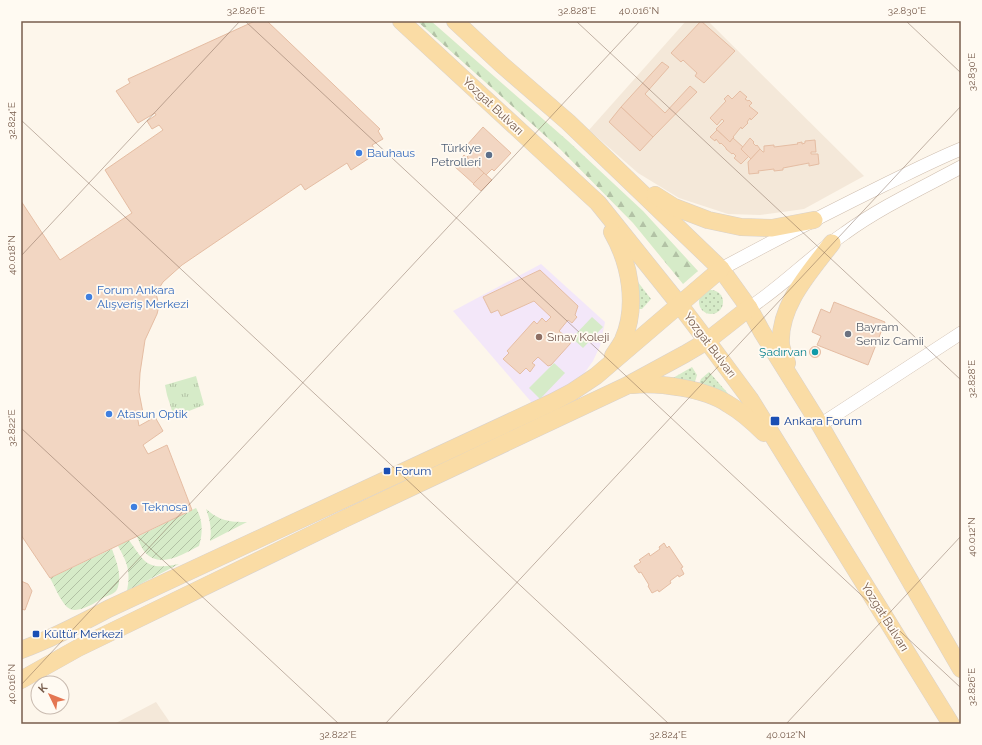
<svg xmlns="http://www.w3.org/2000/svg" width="982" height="745" viewBox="0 0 982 745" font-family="Raleway,sans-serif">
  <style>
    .residential { fill: #f4e8d9 }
    .education { fill: #f3e7f9 }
    .grass { fill: url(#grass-dots) }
    .forest { fill: url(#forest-firs) }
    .park { fill: url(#park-tufts) }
    .garden { fill: url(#garden-furrows) }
    .pitch { fill: #d6ebc8 }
    .building { fill: #f2d6c2; stroke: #e5bda3 }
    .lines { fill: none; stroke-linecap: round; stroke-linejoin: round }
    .minor-casing { stroke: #cfbeaf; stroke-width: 14 }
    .major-casing { stroke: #d9d2cd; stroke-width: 18 }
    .minor { stroke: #fff; stroke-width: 13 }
    .major { stroke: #fadca5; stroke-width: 17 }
    .ticks { fill: none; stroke: #785d4d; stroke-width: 1; stroke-opacity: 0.45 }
    .shop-dot { fill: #3f7fe0; stroke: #fffaf2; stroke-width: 1.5 }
    .service-dot { fill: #5c6f8a; stroke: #fffaf2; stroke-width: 1.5 }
    .worship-dot { fill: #6b7280; stroke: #fffaf2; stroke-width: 1.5 }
    .education-dot { fill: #8d6e63; stroke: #fffaf2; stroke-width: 1.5 }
    .culture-dot { fill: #0f9aa8; stroke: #fffaf2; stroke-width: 1.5 }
    .transit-dot { fill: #1a4fb4; stroke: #fffaf2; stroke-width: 1.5 }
    .labels { text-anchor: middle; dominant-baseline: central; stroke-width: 3.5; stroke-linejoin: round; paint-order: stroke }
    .street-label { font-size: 12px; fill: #785d4d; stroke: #fffaf2 }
    .service-label { font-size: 12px; fill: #4e5e75; stroke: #fffaf2; text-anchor: end }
    .shop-label { font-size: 12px; fill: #366cbe; stroke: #fffaf2; text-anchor: start }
    .worship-label { font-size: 12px; fill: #5b616d; stroke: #fffaf2; text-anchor: start }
    .education-label { font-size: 12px; fill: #785e54; stroke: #fffaf2; text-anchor: start }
    .culture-label { font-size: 12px; fill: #0d838f; stroke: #fffaf2; text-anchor: end }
    .transit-label { font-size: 12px; fill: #164399; stroke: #fffaf2; text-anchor: start }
    .neatline { fill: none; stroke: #785d4d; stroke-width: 1.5 }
    .ticks-label { font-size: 10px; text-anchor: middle; fill: #785d4d }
  </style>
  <defs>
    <pattern id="grass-dots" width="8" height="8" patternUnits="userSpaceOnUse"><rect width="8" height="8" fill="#d6ebc8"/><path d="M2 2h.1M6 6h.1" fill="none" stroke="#b2c2a5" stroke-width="1.8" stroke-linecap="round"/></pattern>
    <pattern id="forest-firs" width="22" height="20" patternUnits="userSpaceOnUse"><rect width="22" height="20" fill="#d6ebc8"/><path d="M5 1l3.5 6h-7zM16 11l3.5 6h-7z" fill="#b2c2a5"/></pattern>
    <pattern id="park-tufts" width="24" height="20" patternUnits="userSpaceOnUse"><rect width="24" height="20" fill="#d6ebc8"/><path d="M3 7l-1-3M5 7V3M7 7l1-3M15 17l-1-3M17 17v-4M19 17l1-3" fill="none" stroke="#b2c2a5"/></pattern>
    <pattern id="garden-furrows" width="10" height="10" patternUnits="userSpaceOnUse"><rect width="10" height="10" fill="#d6ebc8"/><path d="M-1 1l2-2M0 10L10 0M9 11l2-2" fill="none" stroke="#b2c2a5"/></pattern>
  </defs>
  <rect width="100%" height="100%" fill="#fdf6eb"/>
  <g class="residential">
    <path d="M686 21H708L864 176 804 209 760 215 728 214 679 198 638 173 589 130Z"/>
    <path d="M156 702 171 724H114Z"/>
  </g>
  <path class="education" d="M541 264 605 322 600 346 593 361 583 375 573 384 533 404 453 311Z"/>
  <g class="grass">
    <path d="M634 277 651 299 642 309H635Z"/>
    <circle cx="711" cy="302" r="12"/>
    <path d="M692 367 697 375 694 385 666 382Z"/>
    <path d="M709 372 732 398 698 386 701 379Z"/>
  </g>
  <path class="forest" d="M417 21H431L568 141 643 211 698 271 683 284 633 223 560 149Z"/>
  <path class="park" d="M196 376 204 405 174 417 167 395 165 385Z"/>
  <g class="garden">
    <path d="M196 508C203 520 203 533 199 546 183 554 159 570 144 551 141 547 139 541 137 537Z"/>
    <path d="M206 509C220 521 229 522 247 522L210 541C212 530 210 520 206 509Z"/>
    <path d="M129 540C146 565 148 570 179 564L127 591C131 571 127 562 118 546Z"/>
    <path d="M112 549C116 561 122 574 118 587 116 595 107 595 101 599 95 603 79 613 70 609 62 605 55 587 50 578Z"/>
  </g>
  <g class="pitch">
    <path d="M592 317 603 327 583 348 572 338Z"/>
    <path d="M554 363 565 373 540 399 529 388Z"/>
  </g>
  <g class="building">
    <path d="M255 21H267L380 129 378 131 383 139 372 145 377 153 351 170 347 163 305 190 301 184 182 265 163 282 156 293 159 306 157 314 145 340 140 373 139 392 143 413 137 415 139 426 155 417 163 431 143 445 148 454 167 445 192 510 50 578 21 535V201L60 260 132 213 105 170 163 130 159 125 152 129 147 121 156 115 155 113 138 123 116 91 130 83 128 79Z"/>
    <path d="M701 21 735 51 704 83 695 76 697 73 683 60 681 62 671 53Z"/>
    <path d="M662 62 669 67 645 94 665 113 690 86 697 92 653 137 621 107Z"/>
    <path d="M740 91 747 97 745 99 748 101 749 100 752 103 749 106 758 113 751 120 750 118 747 122 748 123 742 129 741 127 733 137H734L730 142 716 129 724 121 722 119 717 125 710 118 726 101 724 99 728 95 732 99Z"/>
    <path d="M621 107 653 137 640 151 609 122Z"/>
    <path d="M483 127 511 153 494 171 492 169 486 175 467 157 473 151 467 145Z"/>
    <path d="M717 130 730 142 733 138 743 147 741 149 749 156 741 164 734 158 736 156 733 153 732 154 726 149V148L721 143 720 144 716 139 715 141 710 137Z"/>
    <path d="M750 138 754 142 753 143 756 146 757 145 760 149 751 159 741 149Z"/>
    <path d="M815 140 816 152H811V154H818L819 164 809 166V163L783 168V170L774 171V169L758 171 759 173 749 174 748 162 760 149 763 152H764V146L774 145V147L798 144 797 143 802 142V144L805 143V141Z"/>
    <path d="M464 155 484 173 474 184 454 166Z"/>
    <path d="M484 173 492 180 481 191 473 184Z"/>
    <path d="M540 270 578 306 575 315 577 317 572 323 568 320 559 331 571 341 570 344 551 365 548 366 538 357 532 363 535 365 530 372 526 368 520 374 503 359 509 353 507 351 534 321 537 324 542 318 546 322 551 317 534 301 501 316 498 310 491 313 483 297Z"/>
    <path d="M834 302 885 322 868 365 817 345 821 336 812 332 821 309 830 313Z"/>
    <circle cx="815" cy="352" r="5.5"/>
    <path d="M664 543 667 548 669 546 683 567 681 568 684 574 679 577 678 575 670 581 671 583 659 592 658 590 652 593 648 586 649 585 641 572 639 573 634 566 641 562 639 560 649 553 650 556 660 549 659 547Z"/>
    <path d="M21 581 28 584 32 591 25 610 21 609Z"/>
  </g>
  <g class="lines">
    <defs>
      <g id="minor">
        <path d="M721 269C775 240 829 212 884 185 909 173 934 160 961 149"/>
        <path d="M749 308C783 286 811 256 845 233 881 207 922 188 961 167"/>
        <path d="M820 425 961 333"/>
      </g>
      <g id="major">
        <path d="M401 21 598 203 679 304 707 341 750 399 951 724"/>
        <path d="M455 21 501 64 568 122 721 269 749 308 762 332 820 425 961 669"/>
        <path d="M655 195 674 207 708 220 741 227 772 228 814 220"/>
        <path d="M612 232C630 263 638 306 623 340 620 346 616 351 613 356"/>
        <path d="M787 363C785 357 782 351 781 345 778 306 810 272 832 243"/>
        <path d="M632 385C659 382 706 389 728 404 742 412 753 422 764 433"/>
        <path d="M21 650C51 639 80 624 108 609L553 402 572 392 596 376 721 269"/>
        <path d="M21 680 78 648 344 519 626 386 685 354 707 341 749 308"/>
      </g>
    </defs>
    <use href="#minor" class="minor-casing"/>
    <use href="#major" class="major-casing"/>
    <use href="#minor" class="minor"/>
    <use href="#major" class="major"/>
  </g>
  <path class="ticks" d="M245 21 961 688M576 21 961 380M906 21 961 73M21 120 669 724M21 256 240 21M21 428 339 724M21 685 640 21M385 724 961 106M786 724 961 536"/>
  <g class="shop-dot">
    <circle cx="359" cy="153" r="4"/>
    <circle cx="89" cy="297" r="4"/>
    <circle cx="109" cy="414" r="4"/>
    <circle cx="134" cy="507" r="4"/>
  </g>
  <circle class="service-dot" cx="489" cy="155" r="4"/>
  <circle class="worship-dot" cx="848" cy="334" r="4"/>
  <circle class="education-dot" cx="539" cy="337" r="4"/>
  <circle class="culture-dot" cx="815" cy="352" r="4"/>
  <g class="transit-dot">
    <rect x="770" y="416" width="10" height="10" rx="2"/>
    <rect x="383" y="467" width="8" height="8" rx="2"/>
    <rect x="32" y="630" width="8" height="8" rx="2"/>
  </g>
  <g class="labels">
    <g class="street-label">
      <text transform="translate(493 106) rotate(43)">Yozgat Bulvarı</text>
      <text transform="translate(710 345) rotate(53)">Yozgat Bulvarı</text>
      <text transform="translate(885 617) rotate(58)">Yozgat Bulvarı</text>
    </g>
    <g class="service-label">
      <text x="481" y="148">Türkiye<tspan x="481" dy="14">Petrolleri</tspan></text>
    </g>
    <g class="shop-label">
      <text x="367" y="153">Bauhaus</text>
      <text x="97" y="290">Forum Ankara<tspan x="97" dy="14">Alışveriş Merkezi</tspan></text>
      <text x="117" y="414">Atasun Optik</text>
      <text x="142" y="507">Teknosa</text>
    </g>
    <g class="worship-label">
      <text x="856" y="327">Bayram<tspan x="856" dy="14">Semiz Camii</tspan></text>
    </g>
    <g class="education-label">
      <text x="547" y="337">Sınav Koleji</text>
    </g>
    <g class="culture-label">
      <text x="807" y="352">Şadırvan</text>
    </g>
    <g class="transit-label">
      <text x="784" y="421">Ankara Forum</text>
      <text x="395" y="471">Forum</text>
      <text x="44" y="634">Kültür Merkezi</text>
    </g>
  </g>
  <rect width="982" height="745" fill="none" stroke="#fffaf2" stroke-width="44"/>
  <g transform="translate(50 695) rotate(313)"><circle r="19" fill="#fffaf2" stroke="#c9bbb0"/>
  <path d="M0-3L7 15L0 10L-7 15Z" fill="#e47652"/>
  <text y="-6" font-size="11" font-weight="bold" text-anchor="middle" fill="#785d4d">K</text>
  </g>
  <rect x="22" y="22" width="938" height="701" class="neatline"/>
  <g class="ticks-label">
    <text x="246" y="14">32.826°E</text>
    <text x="577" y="14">32.828°E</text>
    <text x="639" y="14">40.016°N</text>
    <text x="907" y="14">32.830°E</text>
    <text transform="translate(971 72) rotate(-90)" y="4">32.830°E</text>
    <text transform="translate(11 121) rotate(-90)" y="4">32.824°E</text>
    <text transform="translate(11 255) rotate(-90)" y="4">40.018°N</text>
    <text transform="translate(971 379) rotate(-90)" y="4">32.828°E</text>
    <text transform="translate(11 428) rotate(-90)" y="4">32.822°E</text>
    <text transform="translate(971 537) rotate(-90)" y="4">40.012°N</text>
    <text transform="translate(11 684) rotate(-90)" y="4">40.016°N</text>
    <text transform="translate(971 687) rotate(-90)" y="4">32.826°E</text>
    <text x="338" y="738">32.822°E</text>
    <text x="668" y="738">32.824°E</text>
    <text x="786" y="738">40.012°N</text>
  </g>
</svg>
